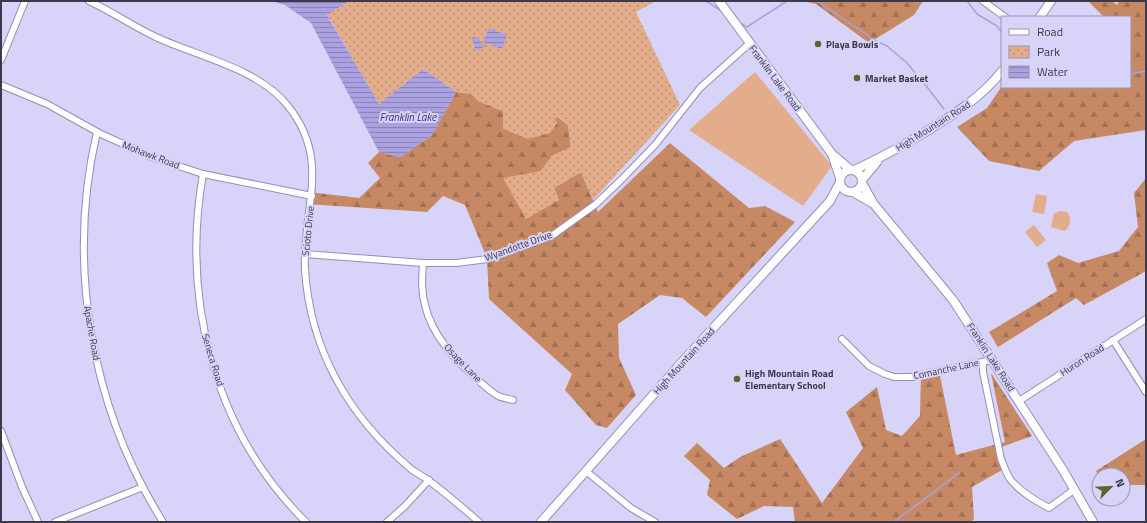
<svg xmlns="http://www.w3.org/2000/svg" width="1147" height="523" viewBox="0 0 1147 523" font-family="'Titillium Web',sans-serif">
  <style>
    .grass { fill: #e3ac8b }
    .forest { fill: url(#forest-firs) }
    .park { fill: url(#park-dots) }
    .water { fill: url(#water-rules) }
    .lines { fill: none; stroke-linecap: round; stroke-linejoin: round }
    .stream { stroke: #aba0e0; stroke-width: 1.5 }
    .minor-casing { stroke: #948eb8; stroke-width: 8 }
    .major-casing { stroke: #948eb8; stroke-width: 10 }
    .minor { stroke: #fff; stroke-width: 6 }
    .major { stroke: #fff; stroke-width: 8 }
    .poi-dot { fill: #5f622f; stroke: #d8d3f8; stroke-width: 1.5 }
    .labels { text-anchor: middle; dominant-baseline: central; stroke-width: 4; stroke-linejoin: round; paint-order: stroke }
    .poi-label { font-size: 10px; font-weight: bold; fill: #3c394b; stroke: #d8d3f8; text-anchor: start }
    .street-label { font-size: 10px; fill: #3c394b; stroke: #d8d3f8 }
    .water-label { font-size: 11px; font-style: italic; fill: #3f2b75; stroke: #d8d3f8 }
  </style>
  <defs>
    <pattern id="forest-firs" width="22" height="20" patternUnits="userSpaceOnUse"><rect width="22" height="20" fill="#c78964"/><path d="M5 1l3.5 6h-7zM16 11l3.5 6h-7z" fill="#a37154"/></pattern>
    <pattern id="park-dots" width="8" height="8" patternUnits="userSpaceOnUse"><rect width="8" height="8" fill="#e3ac8b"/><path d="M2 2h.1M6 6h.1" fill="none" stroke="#b98d74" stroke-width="1.8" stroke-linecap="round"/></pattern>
    <pattern id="water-rules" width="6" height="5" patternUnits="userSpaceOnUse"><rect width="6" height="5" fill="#aba0e0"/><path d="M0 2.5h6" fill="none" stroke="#8c83b8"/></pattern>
  </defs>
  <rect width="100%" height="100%" fill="#d8d3f8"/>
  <g class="grass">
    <path d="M755 72 832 166 803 206 689 130Z"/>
    <path d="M1036 194 1047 196 1044 214 1032 212Z"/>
    <path d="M1060 211 1067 212C1072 218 1071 225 1065 231L1051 227 1054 213Z"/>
    <path d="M1034 225 1046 240 1037 247 1025 232Z"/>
  </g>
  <g class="forest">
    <path d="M803 1H923L914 15 869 43 816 4Z"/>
    <path d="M1088 1H1112L1117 5 1119 1H1146V130L1074 141 1039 171 989 161 957 127 987 108 1002 86V87H1130V17H1104Z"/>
    <path d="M456 92 472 94 478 101 503 111 557 123 554 118 558 117 568 125 571 147 552 156 541 171 559 200 554 188 581 172 598 212 670 143 749 208 765 206 795 222 706 317 682 298 660 295 618 324 619 358 636 395 607 428 596 425 565 390 572 374 489 299 487 258 465 205 443 196 427 212 307 204 309 192 359 198 380 178 368 163 379 152 400 157 432 135Z"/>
    <path d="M1146 178V271L1084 305 1076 298 998 347 989 332 1057 291 1047 263 1059 255 1078 263 1119 251 1138 227 1134 193Z"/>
    <path d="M939 371 956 455 1005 442 991 373 1032 436 996 449 1002 470 972 487 974 519 971 522H795L793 507 764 506 737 519 707 495 710 480 684 456 697 443 724 468 740 457 780 439 822 503 863 448 846 412 877 387 886 430 902 436 920 416 921 373Z"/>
    <path d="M1146 439V485H1123V475H1099V476L1096 471Z"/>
  </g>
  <path class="park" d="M349 1H656L636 12 680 105 593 200 581 172 554 188 559 200 526 219 503 178 541 171 552 156 571 147 568 125 559 117 555 118 557 123 550 133 528 139 503 129V111L478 101 472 94 456 92 423 69 379 104 327 14Z"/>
  <g class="water">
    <path d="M272 1H349L327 15 379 104 423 69 456 92 432 135 400 157 379 152 311 23 285 5Z"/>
    <path d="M489 28 507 35 502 49 487 43C485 46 480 51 476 50L472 40 473 36 480 40 481 45 484 44 485 42 483 41Z"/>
  </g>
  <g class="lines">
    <g class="stream">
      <path d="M706 1 723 12"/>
      <path d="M817 1 876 41 887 46 907 63 927 87 944 109"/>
      <path d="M967 1 977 14 997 26 1002 33"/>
      <path d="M740 23 747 27 787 1"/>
      <path d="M1130 74 1146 71"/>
      <path d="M894 522 959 473"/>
    </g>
    <defs>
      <g id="minor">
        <path d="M89 1C113 12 134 27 158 38 200 57 259 69 288 106 332 161 302 208 305 269 310 350 349 417 411 469 418 474 426 478 432 483 448 495 464 509 479 522"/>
        <path d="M983 1 1005 17"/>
        <path d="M1 60 25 1"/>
        <path d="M1 85 47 104 101 134 154 158 203 174 312 196"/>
        <path d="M97 132C66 264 91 408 163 522"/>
        <path d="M203 174C181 300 214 431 306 522"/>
        <path d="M305 254 423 263H456L488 259 553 235 596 204 621 180 655 145 700 88 750 43"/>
        <path d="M423 263C422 278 421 291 425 305 432 336 456 361 479 381 485 386 491 392 498 396 503 398 508 399 513 400"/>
        <path d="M842 339 869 366 885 374 894 377H912L987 361"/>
        <path d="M1113 340 1146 392"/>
        <path d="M983 362V372L1001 459C1004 466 1006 473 1010 479 1020 492 1036 501 1049 508L1075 489"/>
        <path d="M1019 401 1146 319"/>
        <path d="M1 431 22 487 38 522"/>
        <path d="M586 471 631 508 655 522"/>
        <path d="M55 522 143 487"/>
        <path d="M387 522 405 506 429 480"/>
      </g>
      <g id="major">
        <path d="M719 1 832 154 851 170"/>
        <path d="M1040 17 1051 1"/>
        <path d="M832 154 840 178"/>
        <path d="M854 170C879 159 900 147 924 133 953 115 981 98 1002 71"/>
        <circle cx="851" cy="181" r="11"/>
        <path d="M862 180 877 162"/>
        <path d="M862 183 873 203 953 300 1063 470 1093 522"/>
        <path d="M853 192 872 203"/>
        <path d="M541 522 683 361 830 201 840 182"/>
      </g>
    </defs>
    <use href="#minor" class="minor-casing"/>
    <use href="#major" class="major-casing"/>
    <use href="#minor" class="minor"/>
    <use href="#major" class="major"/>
  </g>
  <g class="poi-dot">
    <circle cx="818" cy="44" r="4"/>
    <circle cx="857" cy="78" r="4"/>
    <circle cx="737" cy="379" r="4"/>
  </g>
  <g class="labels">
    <g class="poi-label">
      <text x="826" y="44">Playa Bowls</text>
      <text x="865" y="78">Market Basket</text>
      <text x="745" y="373">High Mountain Road<tspan x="745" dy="12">Elementary School</tspan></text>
    </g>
    <g class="street-label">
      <text transform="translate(775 78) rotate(53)">Franklin Lake Road</text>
      <text transform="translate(933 126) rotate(-32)">High Mountain Road</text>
      <text transform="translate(151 155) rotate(21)">Mohawk Road</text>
      <text transform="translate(308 231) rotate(-84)">Scioto Drive</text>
      <text transform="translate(518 246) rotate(-20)">Wyandotte Drive</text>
      <text transform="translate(92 333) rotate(80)">Apache Road</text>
      <text transform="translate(991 357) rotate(57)">Franklin Lake Road</text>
      <text transform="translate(213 360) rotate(73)">Seneca Road</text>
      <text transform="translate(1082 360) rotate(-33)">Huron Road</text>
      <text transform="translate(684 361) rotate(-48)">High Mountain Road</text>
      <text transform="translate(463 363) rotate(46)">Osage Lane</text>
      <text transform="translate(946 369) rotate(-12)">Comanche Lane</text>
    </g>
    <g class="water-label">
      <text x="408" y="117">Franklin Lake</text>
    </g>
  </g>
  <rect width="1147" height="523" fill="none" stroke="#3c394b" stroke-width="4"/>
  <rect x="1001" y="16" width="130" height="72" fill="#d8d3f8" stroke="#9a95b3"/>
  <rect x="1009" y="29" width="20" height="6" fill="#ffffff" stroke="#9a95b3"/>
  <text x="1037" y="36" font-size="12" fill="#3c394b">Road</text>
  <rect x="1009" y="46" width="20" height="12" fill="url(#park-dots)" stroke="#9a95b3"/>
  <text x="1037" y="56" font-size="12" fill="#3c394b">Park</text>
  <rect x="1009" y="66" width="20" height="12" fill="url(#water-rules)" stroke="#9a95b3"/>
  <text x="1037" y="76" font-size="12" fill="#3c394b">Water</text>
  <g transform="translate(1111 487) rotate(66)"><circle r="19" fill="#d8d3f8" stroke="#9a95b3"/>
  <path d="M0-3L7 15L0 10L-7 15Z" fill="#5f622f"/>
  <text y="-6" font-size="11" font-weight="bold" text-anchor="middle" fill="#3c394b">N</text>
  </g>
</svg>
